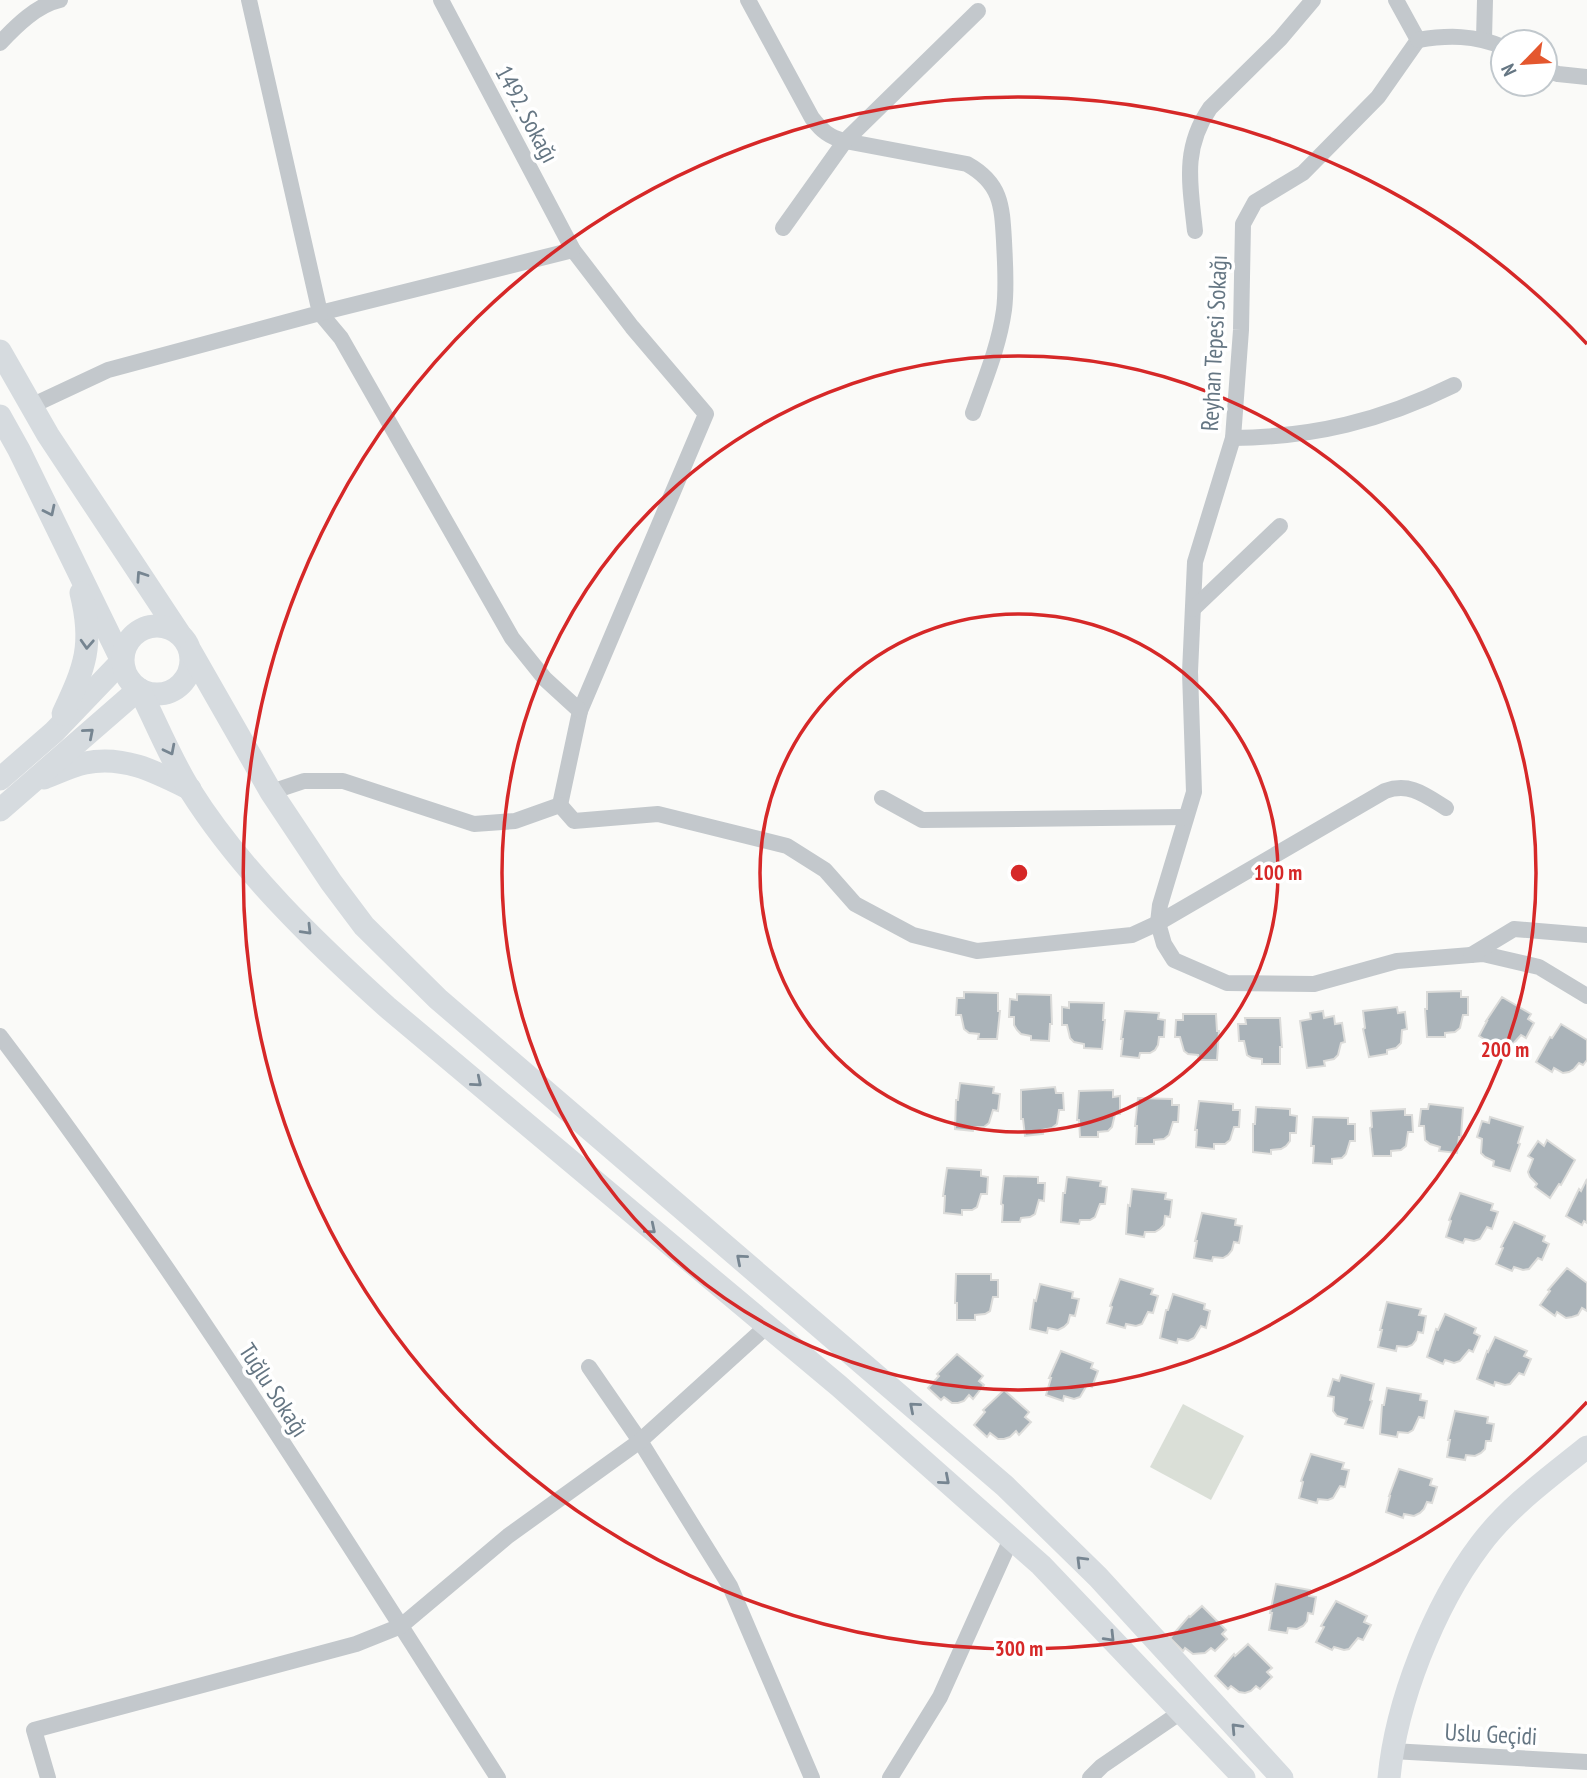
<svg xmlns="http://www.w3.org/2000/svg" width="1587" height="1778" viewBox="0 0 1587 1778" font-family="'PT Sans Narrow',sans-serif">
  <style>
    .green { fill: #dadfd7 }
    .building { fill: #aab3b9; stroke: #dcdcda; stroke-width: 2 }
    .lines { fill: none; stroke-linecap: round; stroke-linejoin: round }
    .street { stroke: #c3c8cc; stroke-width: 16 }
    .secondary { stroke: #d6dbdf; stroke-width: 23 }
    .oneway { stroke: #768591 }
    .ring { fill: none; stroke: #d62828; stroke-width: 3.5 }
    .labels { text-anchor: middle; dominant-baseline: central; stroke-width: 7; stroke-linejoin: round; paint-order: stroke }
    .street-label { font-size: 24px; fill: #657683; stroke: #fff }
    .centre { fill: #d62828; stroke: #fff; stroke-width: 3.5 }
    .ring-label { font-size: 21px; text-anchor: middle; font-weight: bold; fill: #d62828; stroke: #fff; stroke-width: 7; stroke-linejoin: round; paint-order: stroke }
  </style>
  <rect width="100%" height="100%" fill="#fafaf8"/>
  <path class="green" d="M1183 1404 1244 1436 1211 1500 1150 1467Z"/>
  <g class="building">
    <path d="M1461 991V997H1468V1015H1463L1460 1028 1455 1032 1445 1033V1037H1427L1425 1009H1427V992Z"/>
    <path d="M964 992 998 993V1011H1000L997 1039H978L979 1034 969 1033 964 1029 961 1015H956L957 998H964Z"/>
    <path d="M1017 994 1051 995 1052 1024H1050L1049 1041 1031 1040V1036L1021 1034 1017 1030 1014 1025V1017H1009L1010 999 1017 1000Z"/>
    <path d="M1502 997 1531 1014 1528 1019 1534 1023 1526 1038 1521 1035 1512 1045 1506 1046 1497 1042 1494 1045 1479 1036 1487 1021H1486Z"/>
    <path d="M1069 1002 1104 1003 1103 1020H1105L1102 1049 1084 1048V1044L1074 1042 1070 1038 1067 1025H1062V1007L1069 1008Z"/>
    <path d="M1397 1007 1398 1013 1405 1012 1407 1029 1402 1030 1401 1043 1396 1048 1387 1050V1054L1369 1057 1363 1029 1365 1028 1363 1011Z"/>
    <path d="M1125 1011 1159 1013 1158 1019 1165 1020 1164 1037H1159L1158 1045 1155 1050 1150 1053H1140L1139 1058 1121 1056 1123 1039H1121Z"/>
    <path d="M1323 1011 1324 1018 1334 1016 1335 1024 1342 1023 1345 1042 1341 1043 1338 1055 1334 1059 1324 1061 1325 1066 1307 1068 1300 1021 1311 1019 1310 1013Z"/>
    <path d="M1183 1014H1216L1217 1031H1219L1217 1060H1199L1198 1055 1188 1054 1184 1051 1180 1037H1175L1176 1020H1183Z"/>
    <path d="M1245 1018H1280L1282 1047H1280V1064H1262V1059L1252 1058 1247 1055 1244 1041H1239L1238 1024H1246Z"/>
    <path d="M1561 1024 1587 1040V1060L1583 1065 1579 1063 1574 1069 1569 1072 1563 1073 1554 1068 1552 1072 1536 1062 1550 1037 1552 1038Z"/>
    <path d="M960 1083 994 1087 993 1093 1000 1094 998 1111 993 1110 989 1123 984 1127H974L973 1131 955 1129 956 1100H958Z"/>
    <path d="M1055 1087 1056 1093H1063L1064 1110H1059L1057 1124 1052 1128 1042 1130 1043 1134 1025 1136 1023 1119H1021V1090Z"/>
    <path d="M1113 1090V1097L1120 1096V1114H1115L1112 1127 1108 1131 1098 1132V1137H1080L1079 1120H1077L1079 1091Z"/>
    <path d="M1138 1098 1172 1099V1105H1179L1178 1122H1173L1169 1135 1164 1139 1154 1140V1144H1136L1137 1126H1135Z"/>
    <path d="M1199 1101 1233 1104V1110H1240L1239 1127H1234L1230 1140 1225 1144H1214V1149L1196 1147 1197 1130H1195Z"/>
    <path d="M1429 1104 1463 1108 1461 1137H1459L1457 1153 1439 1151 1440 1147 1430 1144 1425 1140 1424 1126H1419L1421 1109H1428Z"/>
    <path d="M1256 1107 1290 1109V1115L1297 1116 1296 1133H1290V1141L1286 1146 1281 1149 1271 1150V1154L1253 1152V1124H1255Z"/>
    <path d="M1405 1109V1115H1412L1413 1132H1408L1406 1146 1401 1150 1391 1151V1156H1373L1370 1128 1372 1127 1371 1111Z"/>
    <path d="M1313 1117 1348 1118V1124H1355V1141H1350L1346 1154 1342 1158 1332 1159V1164L1313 1163 1314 1146H1311Z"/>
    <path d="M1490 1117 1523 1127 1518 1143 1520 1144 1510 1171 1493 1166 1494 1161 1485 1157 1481 1153 1482 1139 1477 1137 1482 1121 1489 1123Z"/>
    <path d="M1547 1140 1575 1160 1561 1185 1559 1184 1550 1198 1535 1187 1537 1184 1530 1177 1528 1172 1533 1159 1528 1156 1538 1141 1544 1146Z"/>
    <path d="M947 1168 981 1170V1176L988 1177 987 1194H981L977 1207 972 1210H962V1215L944 1213 945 1196H943Z"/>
    <path d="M1004 1176 1038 1177V1183H1045L1044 1201 1039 1200 1035 1214 1030 1217 1021 1218 1020 1222H1002L1003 1205 1001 1204Z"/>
    <path d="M1067 1177 1101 1181 1100 1186 1107 1187 1105 1204H1100L1095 1217 1090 1220H1080L1079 1224 1061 1222 1063 1193H1065Z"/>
    <path d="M1587 1179V1223L1584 1221 1582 1225 1566 1216 1579 1189 1581 1191Z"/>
    <path d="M1132 1189 1166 1193 1165 1199 1172 1200 1170 1217 1165 1216 1164 1225 1160 1229 1155 1232H1145L1144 1237 1126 1234 1128 1205 1130 1206Z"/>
    <path d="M1460 1193 1493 1204 1491 1210 1498 1212 1492 1229 1487 1227 1480 1239 1474 1241 1465 1239 1463 1243 1446 1237 1451 1221 1449 1220Z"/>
    <path d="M1202 1213 1236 1219 1235 1225 1242 1226 1239 1243 1234 1242 1232 1250 1228 1255 1223 1258 1213 1257 1212 1261 1194 1258 1197 1241H1195Z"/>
    <path d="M1514 1222 1545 1236 1543 1241 1549 1244 1542 1260 1538 1258 1529 1269 1523 1270 1514 1267 1512 1271 1496 1264 1503 1248 1501 1247Z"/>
    <path d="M1567 1268 1587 1283V1311L1582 1308 1578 1315 1572 1317 1566 1318 1557 1312 1555 1316 1540 1305 1550 1291 1548 1290Z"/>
    <path d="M956 1274H991V1280H998V1297H993L990 1311 985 1314 975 1315V1320H957V1303H955Z"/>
    <path d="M1120 1279 1153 1289 1151 1294 1158 1296 1153 1313 1148 1312 1142 1324 1136 1326 1126 1324 1125 1328 1107 1323 1112 1307 1110 1306Z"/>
    <path d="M1040 1284 1073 1292 1072 1298 1079 1299 1075 1316 1070 1315 1068 1323 1064 1327 1058 1330 1048 1328 1047 1333 1030 1329 1034 1300 1036 1301Z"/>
    <path d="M1173 1294 1205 1304 1204 1309 1210 1311 1206 1328 1201 1326 1194 1338 1188 1341 1178 1339 1177 1343 1160 1338 1166 1310H1168Z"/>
    <path d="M1387 1302 1421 1309 1419 1315 1426 1316 1423 1333 1418 1332 1416 1340 1412 1345 1407 1347 1397 1346 1396 1351 1378 1347 1382 1330H1380Z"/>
    <path d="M1445 1314 1476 1328 1474 1333 1480 1336 1473 1352 1469 1350 1460 1361 1454 1363 1445 1360 1443 1364 1427 1357 1436 1329 1438 1330Z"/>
    <path d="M1495 1337 1527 1351 1524 1356 1531 1359 1524 1375 1519 1373 1510 1384 1505 1385 1495 1382 1494 1386 1477 1379 1487 1351 1488 1352Z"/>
    <path d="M1061 1351 1093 1363 1091 1368 1098 1371 1092 1387 1087 1385 1080 1397 1074 1399 1064 1396 1063 1401 1046 1395 1051 1378H1049Z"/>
    <path d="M957 1354 983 1376 979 1381 984 1385 973 1399 969 1395 964 1401 958 1403H952L944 1397 941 1400 928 1388 939 1376 937 1374Z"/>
    <path d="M1341 1375 1374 1384 1370 1400 1372 1401 1363 1428 1345 1424 1347 1419 1337 1416 1333 1411 1334 1397 1328 1396 1333 1379 1339 1381Z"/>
    <path d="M1387 1388 1421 1394 1420 1400 1427 1401 1424 1418 1419 1417 1413 1430 1408 1433 1398 1432 1397 1437 1380 1434 1382 1405H1384Z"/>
    <path d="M1004 1390 1029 1412 1025 1417 1031 1422 1019 1435 1016 1431 1010 1437 1004 1439H998L990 1433 987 1437 974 1425 985 1412 983 1410Z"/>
    <path d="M1455 1411 1488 1417 1487 1423 1494 1424 1491 1441H1486L1485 1449 1481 1453 1475 1456 1466 1455 1465 1460 1447 1457 1450 1440H1448Z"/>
    <path d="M1311 1454 1344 1463 1342 1469 1349 1470 1345 1487 1340 1486 1333 1498 1328 1500 1318 1499 1317 1503 1299 1498 1303 1482 1301 1481Z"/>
    <path d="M1399 1469 1432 1479 1430 1485 1437 1487 1432 1503 1427 1502 1424 1509 1420 1513 1414 1516 1404 1514 1403 1518 1386 1512 1390 1496H1389Z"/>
    <path d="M1276 1584 1310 1590 1309 1596 1316 1597 1313 1614 1308 1613 1307 1621 1303 1626 1297 1629 1288 1628 1287 1633 1269 1630 1272 1613H1270Z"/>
    <path d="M1336 1601 1367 1616 1364 1622 1371 1625 1363 1640 1358 1638 1349 1649 1344 1650 1334 1647 1332 1650 1316 1642 1324 1627 1321 1626Z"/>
    <path d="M1202 1606 1226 1630 1222 1634 1227 1639 1215 1651 1211 1648 1205 1653 1193 1654 1185 1648 1183 1651 1170 1638 1189 1616 1190 1617Z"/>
    <path d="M1248 1644 1272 1668 1267 1672 1272 1677 1260 1689 1256 1686 1251 1691 1245 1693 1239 1692 1231 1686 1228 1689 1215 1676 1234 1654 1235 1656Z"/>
  </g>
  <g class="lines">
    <g class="street">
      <path d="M441 0 573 250 632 327 706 414 580 711 560 805"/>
      <path d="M748 0 812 118C822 131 829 137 845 141L967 164C1001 183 1002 205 1004 241 1005 264 1007 287 1004 310 999 346 985 379 973 413"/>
      <path d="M1396 0 1418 40"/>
      <path d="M1484 39 1485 0"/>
      <path d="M1418 40 1378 97 1303 173 1255 202 1243 224 1241 330 1233 438 1195 562 1190 672 1194 792 1160 905 1158 923 1164 944 1174 960 1227 983 1314 984 1397 961 1483 954 1539 967 1587 996"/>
      <path d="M1418 40C1448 35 1475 35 1503 47"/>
      <path d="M0 43C16 26 37 5 60 0"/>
      <path d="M1545 70 1558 74 1587 77"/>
      <path d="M783 228 845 141 978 11"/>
      <path d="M1195 231C1190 184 1182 149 1210 108L1280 39 1313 0"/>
      <path d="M320 313 341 338 512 638 545 679 580 711"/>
      <path d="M320 313 573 250"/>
      <path d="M31 406 108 370 320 313 249 0"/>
      <path d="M1233 438C1314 437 1381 421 1454 385"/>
      <path d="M1193 609 1280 526"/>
      <path d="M271 792 304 781H343L474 824 515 821 560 805 574 821 658 814 787 846 825 870 855 904 913 935 977 951 1132 935 1158 923 1385 791C1410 782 1425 795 1446 808"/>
      <path d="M882 798 922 820 1186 817"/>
      <path d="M1471 955 1514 929 1587 935"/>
      <path d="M0 1036C180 1273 337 1527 498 1778"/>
      <path d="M589 1367 640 1441 730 1586 812 1778"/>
      <path d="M1392 1751 1587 1762"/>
      <path d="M48 1778 34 1730 356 1644 401 1626 508 1536 640 1441 767 1326"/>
      <path d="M890 1778 940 1697 1011 1539"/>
      <path d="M1090 1778 1102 1766 1181 1712"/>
    </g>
    <g class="secondary">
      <path d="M0 351 48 435 179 633"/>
      <path d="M0 416 19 450 122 661 54 732 0 779"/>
      <circle cx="157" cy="660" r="34"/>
      <path d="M191 652 271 792 331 882 364 926 438 999 1005 1486 1098 1577 1282 1778"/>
      <path d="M63 714C85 667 94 645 81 593"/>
      <path d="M44 778C57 773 71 766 85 763 124 755 156 772 190 789"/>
      <path d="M0 810 139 689C156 722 170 758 190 790 241 871 316 943 387 1007L839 1386 1041 1565 1244 1778"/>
      <path d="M1389 1778C1396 1702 1434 1606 1480 1545 1509 1506 1550 1477 1587 1447"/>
    </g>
  </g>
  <defs><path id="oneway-chevron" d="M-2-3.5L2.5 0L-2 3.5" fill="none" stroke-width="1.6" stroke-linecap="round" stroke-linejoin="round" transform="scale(1.75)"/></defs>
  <g class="oneway">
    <use href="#oneway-chevron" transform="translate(50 511) rotate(64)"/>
    <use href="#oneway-chevron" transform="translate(141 576) rotate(-124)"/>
    <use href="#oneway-chevron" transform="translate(87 644) rotate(93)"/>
    <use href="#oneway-chevron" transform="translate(89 733) rotate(-41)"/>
    <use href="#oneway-chevron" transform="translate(170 750) rotate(63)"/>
    <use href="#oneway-chevron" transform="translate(307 930) rotate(46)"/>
    <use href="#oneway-chevron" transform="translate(477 1082) rotate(40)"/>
    <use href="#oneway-chevron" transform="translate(651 1229) rotate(40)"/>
    <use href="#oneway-chevron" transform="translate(741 1259) rotate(-139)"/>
    <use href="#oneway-chevron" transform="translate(914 1407) rotate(-139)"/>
    <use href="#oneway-chevron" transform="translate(945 1480) rotate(41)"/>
    <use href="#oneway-chevron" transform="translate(1081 1561) rotate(-135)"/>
    <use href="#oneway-chevron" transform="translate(1110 1637) rotate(46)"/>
    <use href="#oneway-chevron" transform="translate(1236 1728) rotate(-133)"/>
  </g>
  <g class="ring">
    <circle cx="1019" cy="873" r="259"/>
    <circle cx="1019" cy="873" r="517"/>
    <path d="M1587 1402A776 776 0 1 1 1587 344"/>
  </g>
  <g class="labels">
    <g class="street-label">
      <text transform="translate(527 114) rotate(62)">1492. Sokağı</text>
      <text transform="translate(1214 343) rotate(-87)">Reyhan Tepesi Sokağı</text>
      <text transform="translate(274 1390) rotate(57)">Tuğlu Sokağı</text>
      <text transform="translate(1491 1734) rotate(3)">Uslu Geçidi</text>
    </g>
  </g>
  <circle cx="1019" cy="873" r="10" class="centre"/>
  <g class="ring-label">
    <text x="1278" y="880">100 m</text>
    <text x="1505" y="1057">200 m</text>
    <text x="1019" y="1656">300 m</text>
  </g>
  <g transform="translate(1524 63) rotate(245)"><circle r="33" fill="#ffffff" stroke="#c1c8cd" stroke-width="2"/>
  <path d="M0-5L12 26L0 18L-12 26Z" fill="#e4572e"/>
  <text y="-10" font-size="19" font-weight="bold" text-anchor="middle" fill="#657683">N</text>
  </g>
</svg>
